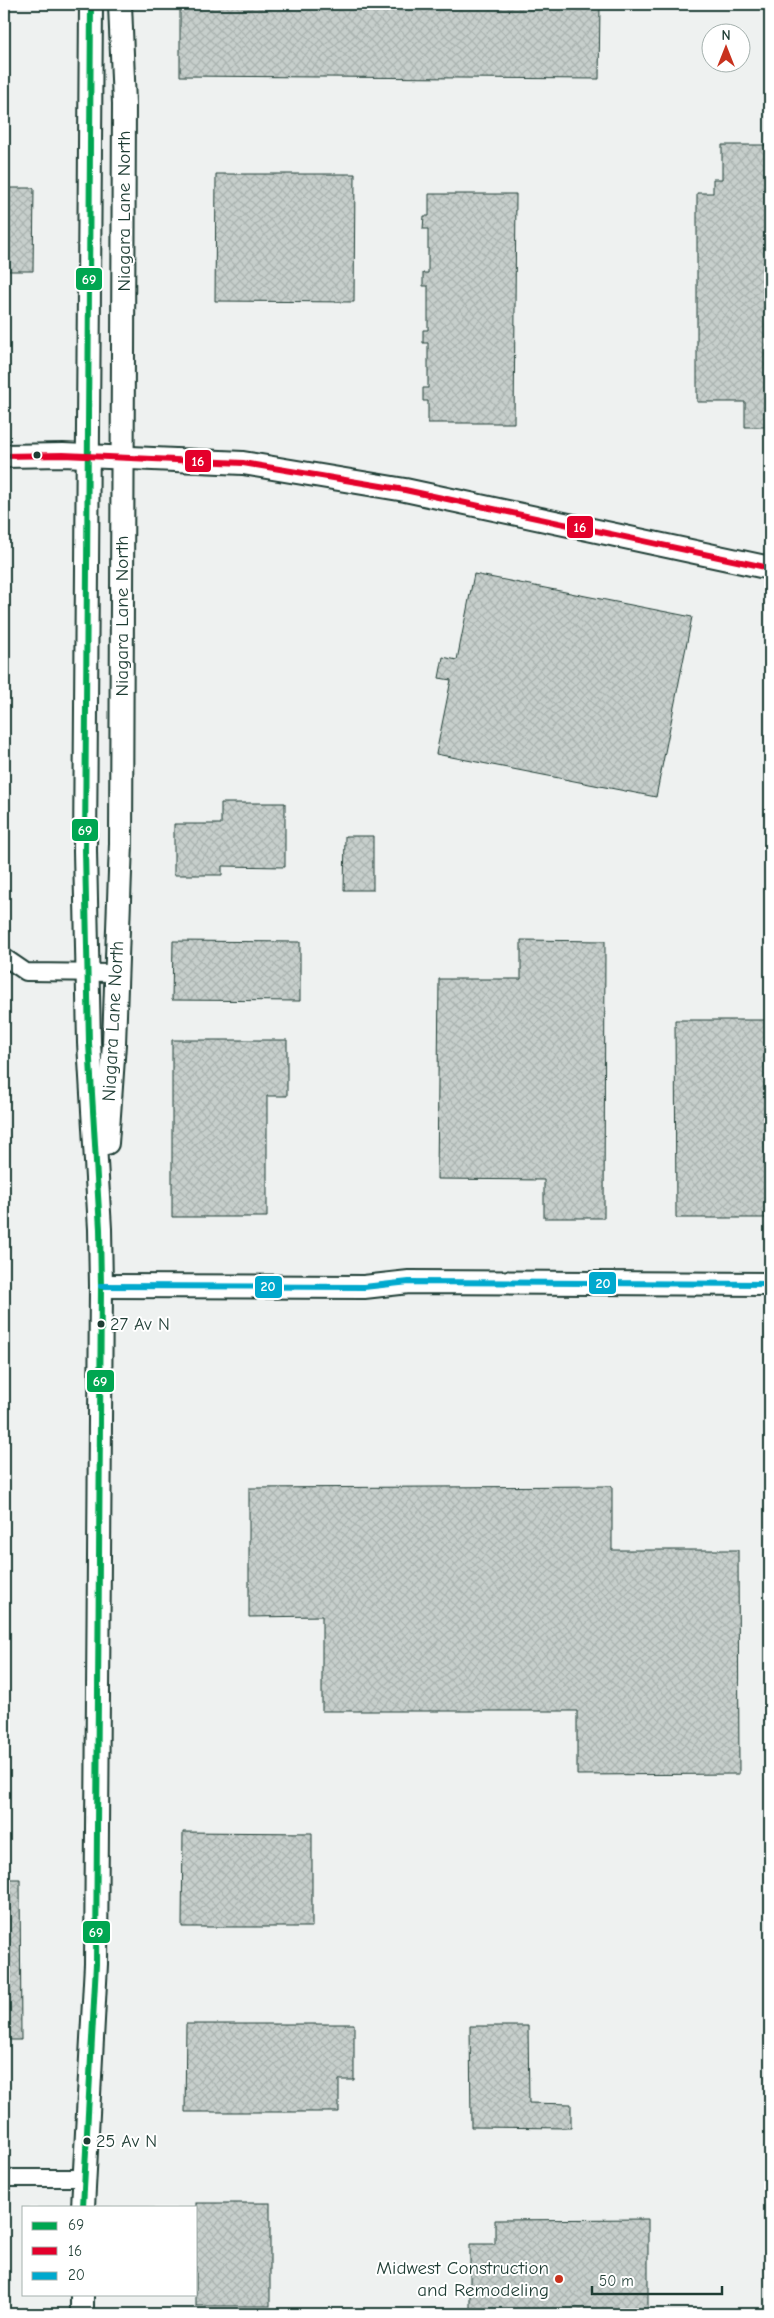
<svg xmlns="http://www.w3.org/2000/svg" width="774" height="2318" viewBox="0 0 774 2318" font-family="'Comic Neue',sans-serif">
  <style>
    .built { fill: #eef1f0; fill-rule: evenodd }
    .building { fill: url(#building-cross-hatch); stroke: #1f3d34 }
    .lines { fill: none; stroke-linecap: round; stroke-linejoin: round }
    .street-casing { stroke: #1f3d34; stroke-width: 20 }
    .secondary-casing { stroke: #1f3d34; stroke-width: 26 }
    .street { stroke: #fff; stroke-width: 16 }
    .secondary { stroke: #fff; stroke-width: 22 }
    .bus-1-casing { stroke: #fff; stroke-width: 10 }
    .bus-2-casing { stroke: #fff; stroke-width: 10 }
    .bus-3-casing { stroke: #fff; stroke-width: 10 }
    .bus-1 { stroke: #00a651; stroke-width: 6 }
    .bus-2 { stroke: #e4002b; stroke-width: 6 }
    .bus-3 { stroke: #00a9ce; stroke-width: 6 }
    .bus-dot { fill: #1f3d34; stroke: #fff; stroke-width: 2 }
    .poi-dot { fill: #c8321e; stroke: #fff; stroke-width: 2 }
    .labels { text-anchor: middle; dominant-baseline: central; stroke-width: 4; stroke-linejoin: round; paint-order: stroke }
    .bus-label { font-size: 18px; fill: #1f3d34; stroke: #fff; text-anchor: start }
    .street-label { font-size: 19px; fill: #1f3d34; stroke: #fff }
    .poi-label { font-size: 19px; fill: #1f3d34; stroke: #fff; text-anchor: end }
    .line-badge { stroke: #fff; stroke-width: 2 }
    .badge-label { font-size: 14px; text-anchor: middle; font-weight: bold; fill: #fff }
  </style>
  <defs>
    <pattern id="building-cross-hatch" width="8" height="8" patternUnits="userSpaceOnUse" patternTransform="scale(1.25)"><rect width="8" height="8" fill="#c7cfcc"/><path d="M0 0l8 8M0 8l8-8" fill="none" stroke="#aab3b0"/></pattern>
  </defs>
  <rect width="100%" height="100%" fill="#fff"/>
  <filter id="ink" filterUnits="userSpaceOnUse"><feTurbulence type="fractalNoise" baseFrequency=".02" numOctaves="2"/><feDisplacementMap in="SourceGraphic" scale="10" xChannelSelector="R" yChannelSelector="G"/><feConvolveMatrix kernelMatrix="1 2 1 2 8 2 1 2 1" color-interpolation-filters="sRGB"/></filter>
  <g filter="url(#ink)">
    <path class="built" d="M4 4H770V2314H4ZM712 32H742V62H712ZM24 2207H196V2294H24Z"/>
    <g class="building">
      <path d="M180 4H600L599 79 180 76Z"/>
      <path d="M722 145H770V253L768 255 770 427H745V402H697V193H713V179H722Z"/>
      <path d="M216 174H355L354 302 215 301Z"/>
      <path d="M4 188H34L33 271H4Z"/>
      <path d="M429 194H516L514 423H428V401H423V388H428V343H423V330H428V286H423V273H428V229H423L424 216H429Z"/>
      <path d="M474 574 692 617 656 797 436 754 451 680 439 678 443 657 457 660Z"/>
      <path d="M221 803H285V867L222 866V875H174V824H221Z"/>
      <path d="M345 836H373V890H344Z"/>
      <path d="M521 940 605 941 604 1218H544V1180L437 1179 439 979H521Z"/>
      <path d="M173 941 300 942V1001L172 1000Z"/>
      <path d="M675 1020H770V1218H676Z"/>
      <path d="M172 1040H287V1096H267V1217H172Z"/>
      <path d="M612 1486V1550H738L739 1774 577 1775V1711H322V1616L249 1617V1488Z"/>
      <path d="M183 1832 312 1833V1927H182Z"/>
      <path d="M4 1879H20L21 2040H4Z"/>
      <path d="M186 2024H354V2080H339V2112H185Z"/>
      <path d="M470 2026H528L529 2103 571 2104V2128L471 2127Z"/>
      <rect x="196" y="2203" width="74" height="103"/>
      <path d="M648 2219V2314H470V2244H495V2220Z"/>
    </g>
    <g class="lines">
      <defs>
        <g id="street">
          <path d="M4 957 26 972 116 973"/>
          <path d="M4 2178H84"/>
        </g>
        <g id="secondary">
          <path d="M4 456 63 455 243 463 405 490 770 568"/>
          <path d="M107 1143 114 1044 121 843 124 104 120 4"/>
          <path d="M101 1286 364 1287 409 1282 770 1284"/>
          <path d="M83 2207 96 1964 101 1286 100 1229 89 1043 85 851 91 4"/>
          <path d="M82 2294V2314"/>
        </g>
      </defs>
      <use href="#street" class="street-casing"/>
      <use href="#secondary" class="secondary-casing"/>
      <use href="#street" class="street"/>
      <use href="#secondary" class="secondary"/>
      <defs>
        <path id="bus-1" d="M83 2207 96 1964 101 1286 100 1229 89 1043 85 851 91 4"/>
        <path id="bus-2" d="M4 456 63 455 243 463 405 490 770 568"/>
        <path id="bus-3" d="M101 1286 364 1287 409 1282 770 1284"/>
      </defs>
      <use href="#bus-1" class="bus-1-casing"/>
      <use href="#bus-2" class="bus-2-casing"/>
      <use href="#bus-3" class="bus-3-casing"/>
      <use href="#bus-1" class="bus-1"/>
      <use href="#bus-2" class="bus-2"/>
      <use href="#bus-3" class="bus-3"/>
    </g>
  </g>
  <g class="bus-dot">
    <circle cx="37" cy="455" r="4.5"/>
    <circle cx="101" cy="1324" r="4.5"/>
    <circle cx="87" cy="2141" r="4.5"/>
  </g>
  <circle class="poi-dot" cx="559" cy="2279" r="5"/>
  <g class="labels">
    <g class="bus-label">
      <text x="110" y="1324">27 Av N</text>
      <text x="96" y="2141">25 Av N</text>
    </g>
    <g class="street-label">
      <text transform="translate(124 211) rotate(-90)">Niagara Lane North</text>
      <text transform="translate(122 616) rotate(-90)">Niagara Lane North</text>
      <text transform="translate(113 1021) rotate(-87)">Niagara Lane North</text>
    </g>
    <g class="poi-label">
      <text x="549" y="2268">Midwest Construction<tspan x="549" dy="22">and Remodeling</tspan></text>
    </g>
  </g>
  <g class="line-badge">
    <rect x="75" y="267" width="28" height="24" rx="5" fill="#00a651"/>
    <rect x="184" y="449" width="28" height="24" rx="5" fill="#e4002b"/>
    <rect x="566" y="515" width="28" height="24" rx="5" fill="#e4002b"/>
    <rect x="71" y="818" width="28" height="24" rx="5" fill="#00a651"/>
    <rect x="588" y="1271" width="29" height="24" rx="5" fill="#00a9ce"/>
    <rect x="254" y="1275" width="29" height="24" rx="5" fill="#00a9ce"/>
    <rect x="86" y="1369" width="29" height="24" rx="5" fill="#00a651"/>
    <rect x="82" y="1920" width="29" height="24" rx="5" fill="#00a651"/>
  </g>
  <g class="badge-label">
    <text x="89" y="284">69</text>
    <text x="198" y="466">16</text>
    <text x="580" y="532">16</text>
    <text x="85" y="835">69</text>
    <text x="603" y="1288">20</text>
    <text x="268" y="1291">20</text>
    <text x="100" y="1386">69</text>
    <text x="96" y="1937">69</text>
  </g>
  <rect width="774" height="2318" fill="none" stroke="#fff" stroke-width="20"/>
  <rect x="10" y="10" width="754" height="2298" fill="none" stroke="#1f3d34" stroke-width="2" filter="url(#ink)"/>
  <rect x="22" y="2206" width="175" height="90" fill="#ffffff" stroke="#a5b1ae"/>
  <rect x="32" y="2222" width="25" height="8" fill="#00a651" stroke="#a5b1ae"/>
  <text x="68" y="2230" font-size="15" fill="#1f3d34">69</text>
  <rect x="32" y="2247" width="25" height="8" fill="#e4002b" stroke="#a5b1ae"/>
  <text x="68" y="2256" font-size="15" fill="#1f3d34">16</text>
  <rect x="32" y="2272" width="25" height="8" fill="#00a9ce" stroke="#a5b1ae"/>
  <text x="68" y="2280" font-size="15" fill="#1f3d34">20</text>
  <g transform="translate(726 48)"><circle r="24" fill="#ffffff" stroke="#a5b1ae"/>
  <path d="M0-4L9 19L0 12L-9 19Z" fill="#c8321e"/>
  <text y="-8" font-size="14" font-weight="bold" text-anchor="middle" fill="#1f3d34">N</text>
  </g>
  <path d="M592 2286v8h130v-8" fill="none" stroke="#1f3d34" stroke-width="2.5"/>
  <text x="599" y="2286" font-size="15" fill="#1f3d34" stroke="#ffffff" stroke-width="4" paint-order="stroke">50 m</text>
</svg>
